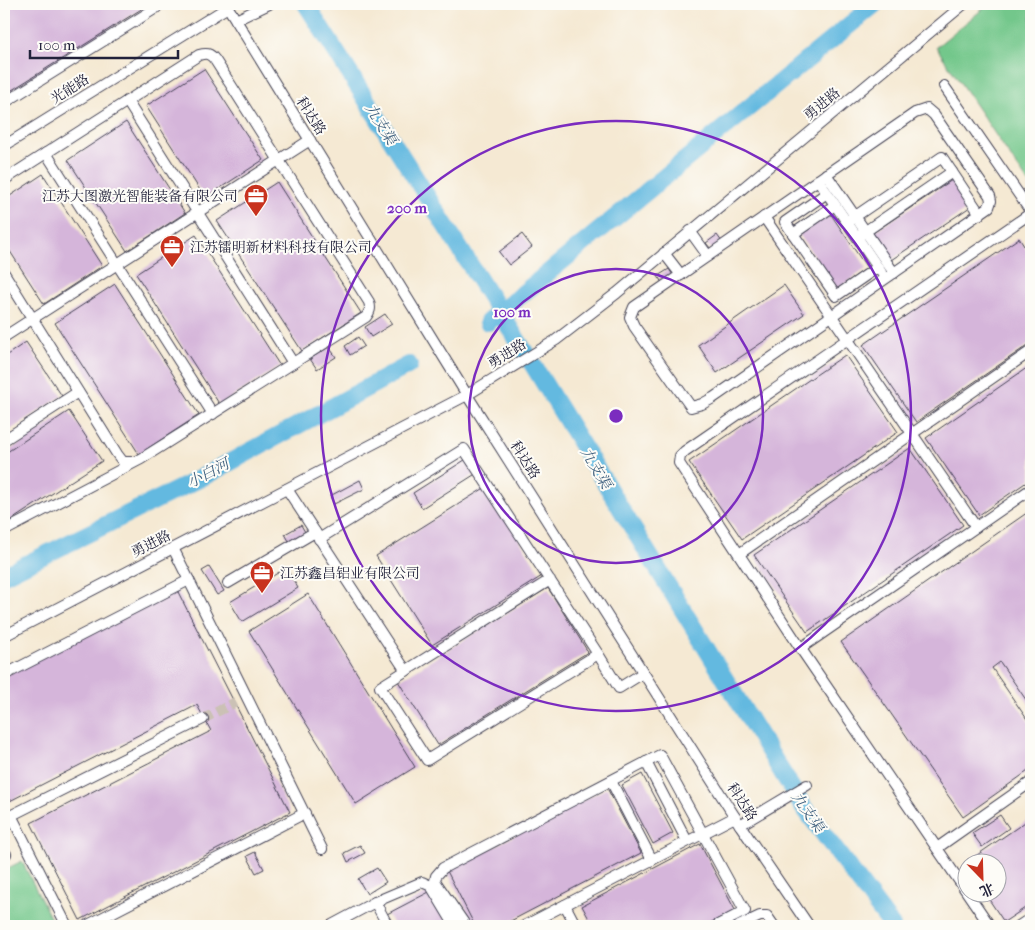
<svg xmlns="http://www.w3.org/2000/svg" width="1035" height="930" viewBox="0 0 1035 930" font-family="'IM FELL French Canon','Noto Serif SC',serif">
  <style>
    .green { fill: #73c78b; stroke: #4a7463 }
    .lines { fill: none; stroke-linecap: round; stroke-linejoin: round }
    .river { stroke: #63b9e0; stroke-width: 18 }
    .building { fill: #d5b5da }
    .minor-tunnel { stroke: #cbc1b5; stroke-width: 10; stroke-dasharray: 10 5; stroke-linecap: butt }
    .minor-casing { stroke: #424052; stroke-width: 12 }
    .minor { stroke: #fff; stroke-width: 10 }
    .ring { fill: none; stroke: #7b2cbf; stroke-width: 2.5 }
    .labels { text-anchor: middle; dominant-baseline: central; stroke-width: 4; stroke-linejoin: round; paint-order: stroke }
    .street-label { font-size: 14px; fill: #22223b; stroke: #fdfcf7 }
    .poi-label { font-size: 14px; fill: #22223b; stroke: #fdfcf7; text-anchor: start }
    .water-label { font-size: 15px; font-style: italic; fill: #3c5e7d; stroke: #fdfcf7 }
    .centre { fill: #7b2cbf; stroke: #fdfcf7; stroke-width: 2.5 }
    .ring-label { font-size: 15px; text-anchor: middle; font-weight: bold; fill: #7b2cbf; stroke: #fdfcf7; stroke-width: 4; stroke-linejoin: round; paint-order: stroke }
  </style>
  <rect width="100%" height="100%" fill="#fdfcf7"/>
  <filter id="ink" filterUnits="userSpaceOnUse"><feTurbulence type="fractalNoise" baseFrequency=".02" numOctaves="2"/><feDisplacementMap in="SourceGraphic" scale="10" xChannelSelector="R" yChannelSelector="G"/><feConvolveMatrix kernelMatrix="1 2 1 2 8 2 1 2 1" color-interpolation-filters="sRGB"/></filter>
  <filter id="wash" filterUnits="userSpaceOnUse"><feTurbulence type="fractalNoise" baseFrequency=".0096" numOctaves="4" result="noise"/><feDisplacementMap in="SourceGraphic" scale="20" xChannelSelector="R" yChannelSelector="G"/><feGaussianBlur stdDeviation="1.12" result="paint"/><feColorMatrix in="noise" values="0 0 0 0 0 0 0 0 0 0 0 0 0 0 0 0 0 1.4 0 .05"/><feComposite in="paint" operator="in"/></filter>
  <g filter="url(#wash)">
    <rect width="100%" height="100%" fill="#f5e9d3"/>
    <g class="green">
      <path d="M989 4H1031V187L936 47Z"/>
      <path d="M22 861 54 925 53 926H4V870Z"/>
    </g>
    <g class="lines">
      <g class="river">
        <path d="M306 4 533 365 802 805 892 926"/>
        <path d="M488 322 875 4"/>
        <path d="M4 575 199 479 409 365"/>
      </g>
    </g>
    <g id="blocks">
      <g class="building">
        <path d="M4 4H141L143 8 4 95Z"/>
        <path d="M204 69 263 160 205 198 146 106Z"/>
        <path d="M126 122 185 213 127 251 68 160Z"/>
        <path d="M43 174 102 266 44 304 4 242V200Z"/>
        <path d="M952 180 970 207 891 260 873 233Z"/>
        <path d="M277 182 361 313 302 351 217 221Z"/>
        <path d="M830 213 867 268 837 289 799 234Z"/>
        <path d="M522 234 532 247 509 265 499 252Z"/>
        <path d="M196 235 280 366 220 405 136 274Z"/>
        <path d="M717 235 722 242 711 249 706 243Z"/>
        <path d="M1019 238 1031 257V343L916 422 863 345Z"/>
        <path d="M669 269 673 275 662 283 658 276Z"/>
        <path d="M115 284 199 415 139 454 55 323Z"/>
        <path d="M784 285 804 314 717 373 698 345Z"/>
        <path d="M385 314 392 324 371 337 365 327Z"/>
        <path d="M358 337 364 346 350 355 345 346Z"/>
        <path d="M26 342 62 396 4 434V357Z"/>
        <path d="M329 347 336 357 317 369 310 359Z"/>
        <path d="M845 355 898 432 742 539 689 462Z"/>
        <path d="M1031 365V479L979 515 926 438Z"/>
        <path d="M69 411 102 461 4 525V454Z"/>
        <path d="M910 448 963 525 807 632 754 555Z"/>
        <path d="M468 458 477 473 422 508 413 493Z"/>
        <path d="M360 480 364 489 334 504 330 496Z"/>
        <path d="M486 487 542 576 432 645 376 556Z"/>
        <path d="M1031 510V707L1000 662 992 668 1031 725V769L963 817 841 642Z"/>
        <path d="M301 525 305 532 289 541 285 534Z"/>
        <path d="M209 567 224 591 217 595 202 571Z"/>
        <path d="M286 568 298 588 242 622 230 602Z"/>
        <path d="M176 588 290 812 80 920 31 823 211 731 197 705 4 804V676Z"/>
        <path d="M548 588 588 652 438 745 398 681Z"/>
        <path d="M308 594 415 767 356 804 249 631Z"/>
        <path d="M642 774 673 833 653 844 622 785Z"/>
        <path d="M607 788 641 853 501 926H475L447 871Z"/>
        <path d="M1000 815 1009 828 982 847 972 833Z"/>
        <path d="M1031 818V904L1004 922 984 892H998V862H968V868L964 864Z"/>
        <path d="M700 844 735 910 704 926H593L582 906Z"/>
        <path d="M360 845 365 853 348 862 344 853Z"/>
        <path d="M255 852 264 869 256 873 247 856Z"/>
        <path d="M377 868 386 882 367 894 358 879Z"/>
        <path d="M431 891 449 926H394L387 914Z"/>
      </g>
    </g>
  </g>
  <g filter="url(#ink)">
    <use href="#blocks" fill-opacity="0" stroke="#424052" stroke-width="1"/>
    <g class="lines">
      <path class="minor-tunnel" d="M203 719 236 702"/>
      <defs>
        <g id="minor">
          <path d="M226 4 467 395 740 825 809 926"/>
          <path d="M236 20 269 4"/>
          <path d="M944 86 1031 212"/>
          <path d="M127 101 293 363"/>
          <path d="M4 103 156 8 159 4"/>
          <path d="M927 109 934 115 990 196 991 201 989 207 713 398 702 404 691 407 634 326 630 317 634 307 915 113Z"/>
          <path d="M4 146 228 7"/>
          <path d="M46 153 213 414"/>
          <path d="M826 174 894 273"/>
          <path d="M4 180 199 55C206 53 210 53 215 60L369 302C371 309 370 311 366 317L141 459 4 531"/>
          <path d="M818 180 881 272"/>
          <path d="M827 193 785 222 836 296 878 267"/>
          <path d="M764 217 976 527"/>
          <path d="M847 222 942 157 980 214"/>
          <path d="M690 231 708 256"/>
          <path d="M793 234 835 205"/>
          <path d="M860 235 952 172"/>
          <path d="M664 253 681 275"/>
          <path d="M4 273 117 454 123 462H134"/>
          <path d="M4 337 310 140"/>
          <path d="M4 440 78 392"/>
          <path d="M287 489 406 671"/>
          <path d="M319 539 464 449 598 654 427 760 380 687 550 580"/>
          <path d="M173 548 322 849"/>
          <path d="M739 554 1031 351"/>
          <path d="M228 583 315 532"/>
          <path d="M4 636 467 395 556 340 617 293 964 4"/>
          <path d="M801 648 1031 489"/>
          <path d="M598 654 619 688 643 673"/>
          <path d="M4 675 189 580"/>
          <path d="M646 762 687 841"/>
          <path d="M611 781 652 860"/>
          <path d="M11 815 67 926"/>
          <path d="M4 819 203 719"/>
          <path d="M740 825 807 785"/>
          <path d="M937 848 1031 782"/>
          <path d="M4 855 6 854"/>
          <path d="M375 902 388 926"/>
          <path d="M565 905 576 926"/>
          <path d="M86 926 305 813"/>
          <path d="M330 926 375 902 422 882 431 886 455 926"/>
          <path d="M466 926 435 881 436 876 443 868 660 755 745 911 716 926"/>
          <path d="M524 926 735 817"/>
          <path d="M739 926 760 916H767L774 926"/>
          <path d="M990 926 803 652 679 463 680 456 685 451 1031 213"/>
          <path d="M1019 926 1031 918"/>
        </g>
      </defs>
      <use href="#minor" class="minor-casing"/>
      <use href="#minor" class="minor"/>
    </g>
  </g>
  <g class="ring">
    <circle cx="616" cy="416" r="147"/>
    <circle cx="616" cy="416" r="295"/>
  </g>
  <defs>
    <symbol id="office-pin" viewBox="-11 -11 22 30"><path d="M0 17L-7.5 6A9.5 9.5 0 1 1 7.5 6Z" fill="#c8321e" stroke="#fdfcf7"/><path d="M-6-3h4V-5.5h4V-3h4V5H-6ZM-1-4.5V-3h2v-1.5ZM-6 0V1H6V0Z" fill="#fff"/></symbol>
  </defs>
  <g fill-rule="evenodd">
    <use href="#office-pin" x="242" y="182" width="28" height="38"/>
    <use href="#office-pin" x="158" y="233" width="28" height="38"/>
    <use href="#office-pin" x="248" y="559" width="28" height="38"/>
  </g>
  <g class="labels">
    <g class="street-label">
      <text transform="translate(70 89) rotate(-32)">光能路</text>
      <text transform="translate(822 104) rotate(-40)">勇进路</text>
      <text transform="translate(311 116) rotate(58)">科达路</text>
      <text transform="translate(507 354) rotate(-32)">勇进路</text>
      <text transform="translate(525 460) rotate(58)">科达路</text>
      <text transform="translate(151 544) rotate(-27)">勇进路</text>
      <text transform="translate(742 802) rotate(57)">科达路</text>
    </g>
    <g class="poi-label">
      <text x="238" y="196" text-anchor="end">江苏大图激光智能装备有限公司</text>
      <text x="190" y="247">江苏镭明新材料科技有限公司</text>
      <text x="280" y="573">江苏鑫昌铝业有限公司</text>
    </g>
    <g class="water-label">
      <text transform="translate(381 124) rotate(58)">九支渠</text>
      <text transform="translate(596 468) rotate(59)">九支渠</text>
      <text transform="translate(208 473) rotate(-28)">小白河</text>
      <text transform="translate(808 812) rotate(55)">九支渠</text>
    </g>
  </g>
  <circle cx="616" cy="416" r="8" class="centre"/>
  <g class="ring-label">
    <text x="407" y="213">200 m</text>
    <text x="512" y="317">100 m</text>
  </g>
  <rect width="1035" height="930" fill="none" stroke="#fdfcf7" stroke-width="20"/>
  <g transform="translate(982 878) rotate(157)"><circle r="24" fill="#fdfcf7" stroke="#a5a5ac"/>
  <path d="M0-4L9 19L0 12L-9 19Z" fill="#c8321e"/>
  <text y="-8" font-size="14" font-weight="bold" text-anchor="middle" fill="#22223b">北</text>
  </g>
  <path d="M30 50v8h148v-8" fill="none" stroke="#22223b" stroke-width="2.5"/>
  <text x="38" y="50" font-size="15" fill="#22223b" stroke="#fdfcf7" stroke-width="4" paint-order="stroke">100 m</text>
</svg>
